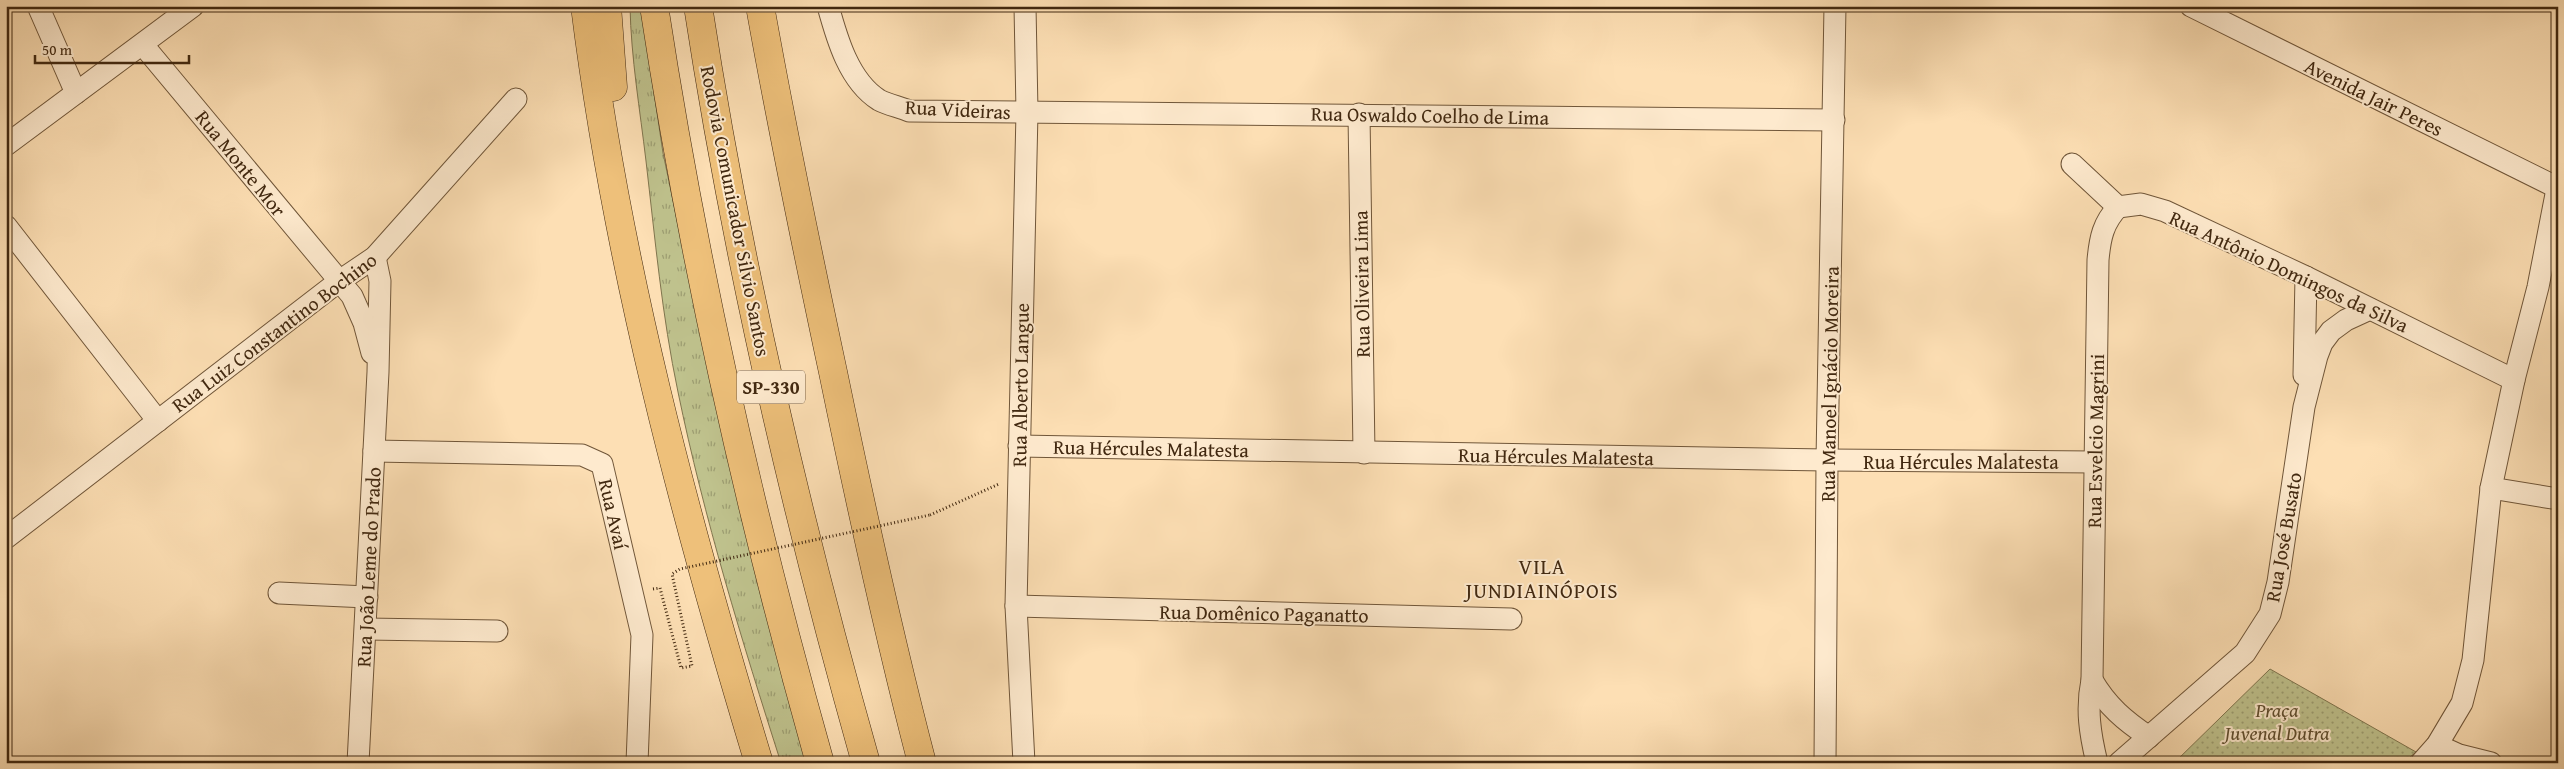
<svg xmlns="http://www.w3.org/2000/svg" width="2564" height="769" viewBox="0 0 2564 769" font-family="'Gentium Book Plus',serif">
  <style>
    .grass { fill: url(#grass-tufts); stroke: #80754e }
    .park { fill: url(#park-dots); stroke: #80754e }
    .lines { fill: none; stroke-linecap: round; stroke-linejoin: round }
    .minor-casing { stroke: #705639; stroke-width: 23 }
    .highway-casing { stroke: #412810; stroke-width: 29 }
    .path { stroke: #412810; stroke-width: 3; stroke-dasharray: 1 2.5; stroke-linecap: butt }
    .minor { stroke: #feeace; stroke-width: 21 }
    .highway { stroke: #eec07a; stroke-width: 28 }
    .path-bridge { stroke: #412810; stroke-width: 3; stroke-dasharray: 1 2.5; stroke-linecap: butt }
    .labels { text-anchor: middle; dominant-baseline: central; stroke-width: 4; stroke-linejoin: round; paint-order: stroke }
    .shield { fill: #feeace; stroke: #7a6249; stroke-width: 1 }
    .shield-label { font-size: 19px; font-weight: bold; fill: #412810 }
    .street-label { font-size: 20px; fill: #412810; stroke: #feeace }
    .park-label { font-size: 20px; font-style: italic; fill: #604e2f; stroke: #feeace }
    .neighbourhood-label { font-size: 21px; letter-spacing: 1px; fill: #412810; stroke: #feeace }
  </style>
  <defs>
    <pattern id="grass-tufts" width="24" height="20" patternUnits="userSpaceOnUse" patternTransform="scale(1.25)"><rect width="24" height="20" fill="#bfc28d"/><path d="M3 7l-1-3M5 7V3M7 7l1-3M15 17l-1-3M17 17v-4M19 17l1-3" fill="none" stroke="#9d9e72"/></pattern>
    <pattern id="park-dots" width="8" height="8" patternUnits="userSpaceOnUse" patternTransform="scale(1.25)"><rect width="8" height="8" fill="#bfc28d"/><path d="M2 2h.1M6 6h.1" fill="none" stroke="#9d9e72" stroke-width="1.8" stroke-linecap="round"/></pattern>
  </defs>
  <rect width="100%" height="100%" fill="#fddfb4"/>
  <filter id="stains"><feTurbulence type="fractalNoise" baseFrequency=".004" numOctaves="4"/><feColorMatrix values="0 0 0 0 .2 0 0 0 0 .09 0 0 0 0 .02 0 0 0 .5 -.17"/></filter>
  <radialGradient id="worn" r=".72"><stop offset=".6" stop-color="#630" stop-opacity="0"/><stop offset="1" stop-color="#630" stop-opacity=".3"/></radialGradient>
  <path class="grass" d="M630 6H641L663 153 711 382 807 763H781C742 641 704 518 678 392 662 316 655 238 646 161 640 110 631 58 630 6Z"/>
  <path class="park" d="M2270 669 2416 752 2403 763H2174Z"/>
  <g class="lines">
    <defs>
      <g id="minor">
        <path d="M38 6 76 93"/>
        <path d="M828 6C837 39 849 81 879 100 888 105 900 107 909 111L1834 120"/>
        <path d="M2191 6 2558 188"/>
        <path d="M143 45 352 296 364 323 372 353"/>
        <path d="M1359 114 1364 453"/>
        <path d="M6 145 193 6"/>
        <path d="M2072 164 2118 207"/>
        <path d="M2118 207 2141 204 2165 211 2306 277 2514 380"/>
        <path d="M6 226 158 421"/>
        <path d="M2304 375 2306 277"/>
        <path d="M1019 446 1827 460 2094 462"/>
        <path d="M374 451 582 455 602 464 642 635 637 763"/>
        <path d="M2491 488 2558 499"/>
        <path d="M6 538 338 282 375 257 516 99"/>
        <path d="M279 593 367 597"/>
        <path d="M1016 606 1511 619"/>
        <path d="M366 629 497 631"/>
        <path d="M2092 680C2107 706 2125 721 2149 737"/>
        <path d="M2437 745 2459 755 2491 763"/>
        <path d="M358 763 378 372 380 281 375 257"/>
        <path d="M1024 763 1016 606 1027 112 1025 6"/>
        <path d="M1825 763 1827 460 1835 6"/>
        <path d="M2097 763C2090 734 2086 709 2092 680L2098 260C2100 238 2103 223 2118 207"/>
        <path d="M2119 763 2245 653 2270 614 2278 582 2304 407 2317 356 2322 343 2331 331 2346 320 2370 309"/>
        <path d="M2421 763 2437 745 2462 703 2473 660 2491 488 2514 380 2538 287 2558 184"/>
      </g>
      <g id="highway">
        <path d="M585 6C617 264 684 515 759 763"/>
        <path d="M607 6 613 87"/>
        <path d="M654 6C693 261 750 515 820 763"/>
        <path d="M698 6C737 261 796 515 866 763"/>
        <path d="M760 6C782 129 807 250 833 372 860 503 888 633 922 763"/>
      </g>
    </defs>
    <use href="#minor" class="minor-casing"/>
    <use href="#highway" class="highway-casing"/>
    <g class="path">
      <path d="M930 515 999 484"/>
      <path d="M653 589 660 588"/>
    </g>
    <use href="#minor" class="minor"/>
    <use href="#highway" class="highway"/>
    <path class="path-bridge" d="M660 588 681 668 692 666 672 574 680 569 930 515"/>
  </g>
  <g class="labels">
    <rect class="shield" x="737" y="370.5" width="68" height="33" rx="4"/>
    <g class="shield-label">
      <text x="771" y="387">SP-330</text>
    </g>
    <g class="street-label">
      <text transform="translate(2374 97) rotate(26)">Avenida Jair Peres</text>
      <text transform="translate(958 109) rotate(3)">Rua Videiras</text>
      <text transform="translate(1430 115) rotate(1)">Rua Oswaldo Coelho de Lima</text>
      <text transform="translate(241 163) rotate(51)">Rua Monte Mor</text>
      <text transform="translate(736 211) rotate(79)">Rodovia Comunicador Silvio Santos</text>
      <text transform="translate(2289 271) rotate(25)">Rua Antônio Domingos da Silva</text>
      <text transform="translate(1361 284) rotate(-91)">Rua Oliveira Lima</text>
      <text transform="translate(274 332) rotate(-37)">Rua Luiz Constantino Bochino</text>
      <text transform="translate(1829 384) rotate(-89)">Rua Manoel Ignácio Moreira</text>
      <text transform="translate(1020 385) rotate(-89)">Rua Alberto Langue</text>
      <text transform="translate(2095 441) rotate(-89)">Rua Esvelcio Magrini</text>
      <text transform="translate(1151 448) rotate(1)">Rua Hércules Malatesta</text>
      <text transform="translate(1556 456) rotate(1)">Rua Hércules Malatesta</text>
      <text x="1961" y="461">Rua Hércules Malatesta</text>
      <text transform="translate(614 514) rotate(77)">Rua Avaí</text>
      <text transform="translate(2283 537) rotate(-80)">Rua José Busato</text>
      <text transform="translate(368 567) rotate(-87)">Rua João Leme do Prado</text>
      <text transform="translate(1264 613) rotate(1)">Rua Domênico Paganatto</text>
    </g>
    <g class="park-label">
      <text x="2277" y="709">Praça<tspan x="2277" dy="23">Juvenal Dutra</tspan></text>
    </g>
    <g class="neighbourhood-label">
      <text x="1542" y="566">VILA<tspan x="1542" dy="24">JUNDIAINÓPOIS</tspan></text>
    </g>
  </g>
  <rect width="2564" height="769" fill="none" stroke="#fddfb4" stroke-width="25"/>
  <rect x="8" y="8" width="2549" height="754" fill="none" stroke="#412810" stroke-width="2.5"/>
  <rect x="12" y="12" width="2539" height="744" fill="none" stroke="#412810"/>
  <path d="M35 55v8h154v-8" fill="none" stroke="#412810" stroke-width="2.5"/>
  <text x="42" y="55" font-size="15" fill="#412810" stroke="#feeace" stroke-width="4" paint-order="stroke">50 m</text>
  <rect width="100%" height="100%" filter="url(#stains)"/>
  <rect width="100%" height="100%" fill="url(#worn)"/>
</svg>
